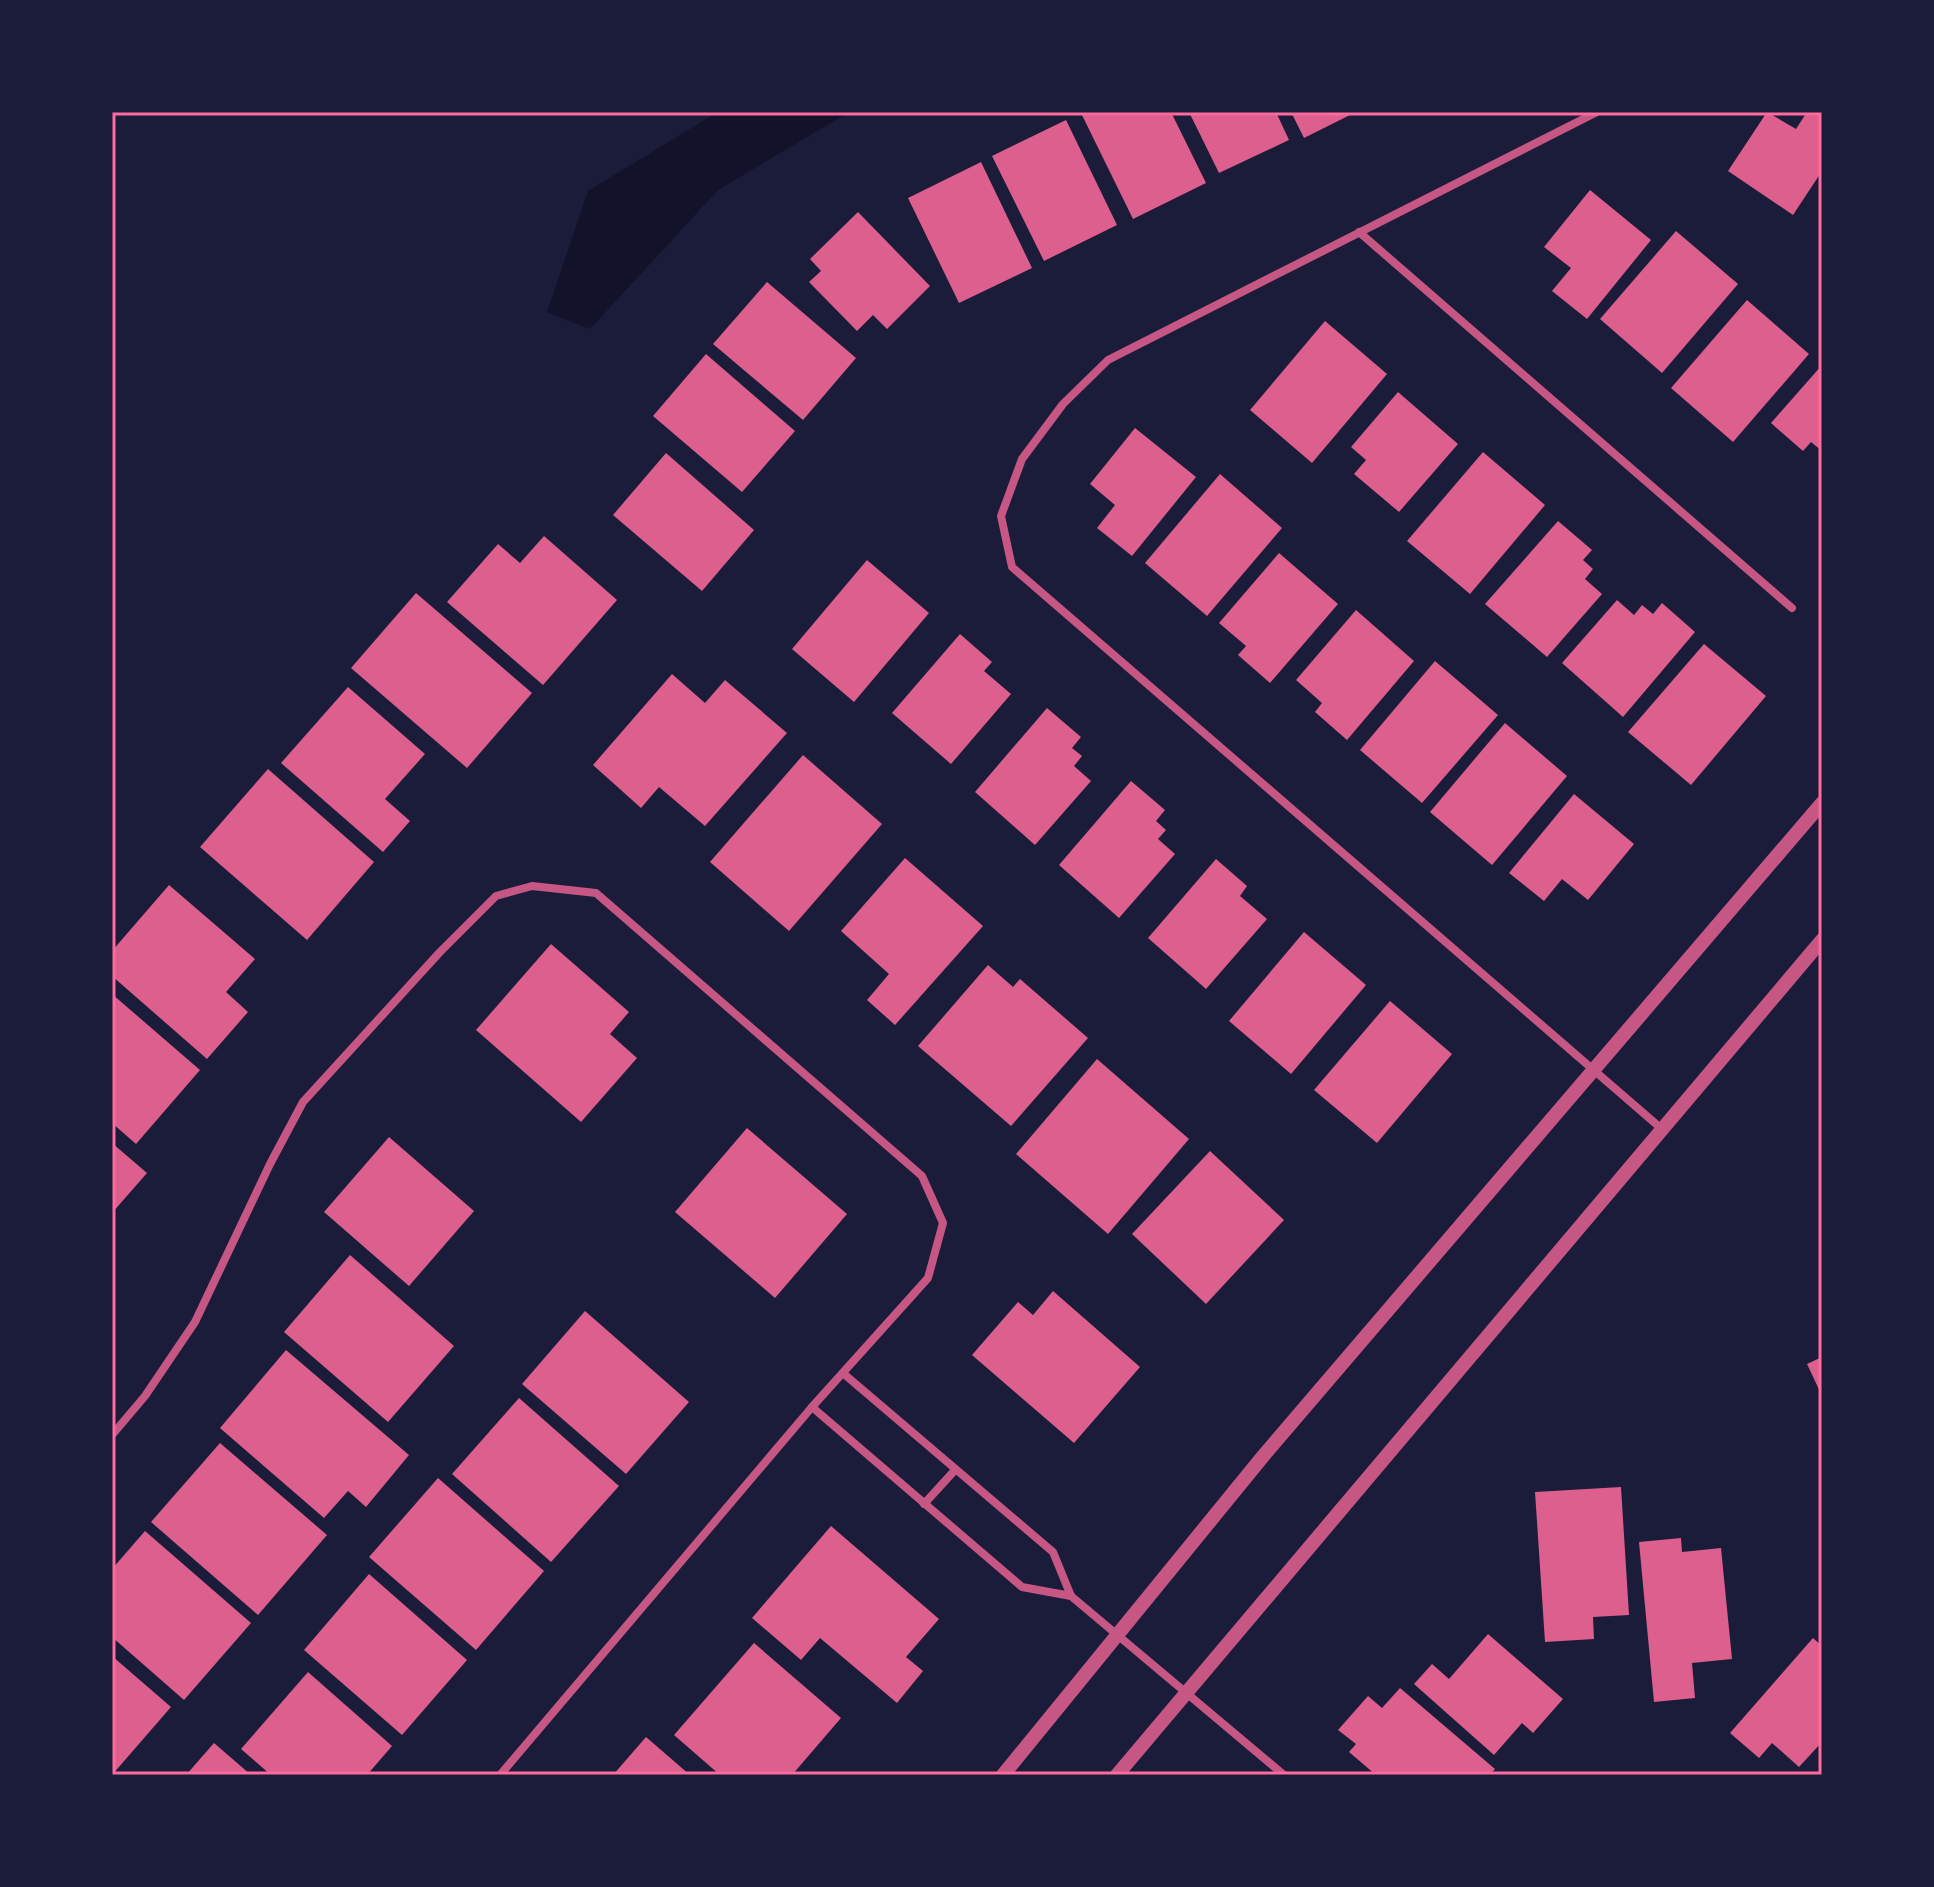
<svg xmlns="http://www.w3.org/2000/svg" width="1934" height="1887" viewBox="0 0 1934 1887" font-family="'Source Sans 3',sans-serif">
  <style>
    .water { fill: #12122b }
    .building { fill: #dd5f8e }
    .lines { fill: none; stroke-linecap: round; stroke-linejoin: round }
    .minor { stroke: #c65784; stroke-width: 8 }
    .tertiary { stroke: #c65784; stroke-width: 14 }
    .neatline { fill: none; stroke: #ff6b9d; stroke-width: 3 }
  </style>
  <rect width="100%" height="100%" fill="#1b1b3a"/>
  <path class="water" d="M718 112H849L718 190 590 329 547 312 588 191Z"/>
  <g class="building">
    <path d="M1084 112H1171L1206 183 1133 219 1081 113Z"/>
    <path d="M1189 112H1276L1289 140 1219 173Z"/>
    <path d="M1291 112H1356L1304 138Z"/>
    <path d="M1767 112 1796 129 1807 112H1822V171L1793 215 1728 171Z"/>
    <path d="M1066 120 1117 225 1044 261 992 156Z"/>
    <path d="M981 162 1032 268 959 303 908 198Z"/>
    <path d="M1590 190 1651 240 1587 319 1552 291 1571 268 1544 247Z"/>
    <path d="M858 212 930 286 887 329 873 315 857 331 809 282 821 271 810 259Z"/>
    <path d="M1676 231 1738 284 1662 373 1600 319Z"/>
    <path d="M767 282 856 358 803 420 713 344Z"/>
    <path d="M1747 300 1809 354 1733 442 1671 388Z"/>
    <path d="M1325 321 1387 374 1312 463 1250 410Z"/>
    <path d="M706 354 795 431 742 492 653 416Z"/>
    <path d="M1822 365V451L1811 442 1803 451 1771 423Z"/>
    <path d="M1398 392 1458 444 1399 512 1354 474 1366 460 1351 447Z"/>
    <path d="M1135 428 1196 477 1132 556 1097 528 1115 505 1090 484Z"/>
    <path d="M1483 452 1545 505 1470 594 1407 541Z"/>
    <path d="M666 453 754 530 702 591 613 515Z"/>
    <path d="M1220 474 1282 528 1207 616 1145 563Z"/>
    <path d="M1558 521 1592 550 1583 560 1593 569 1585 579 1602 594 1547 657 1485 604Z"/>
    <path d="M544 536 617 600 543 685 447 602 498 544 520 563Z"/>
    <path d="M1279 553 1338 604 1270 683 1238 655 1246 646 1219 623Z"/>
    <path d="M867 560 929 613 854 702 792 649Z"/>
    <path d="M416 593 532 693 467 768 351 668Z"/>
    <path d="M1617 600 1634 615 1642 605 1653 614 1662 603 1695 632 1623 717 1562 663Z"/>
    <path d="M1356 610 1414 661 1347 740 1315 712 1322 703 1296 680Z"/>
    <path d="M960 634 992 662 984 671 1011 694 951 764 892 713Z"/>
    <path d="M1704 644 1766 696 1691 785 1628 732Z"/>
    <path d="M1435 661 1498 715 1422 803 1360 750Z"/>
    <path d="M672 674 705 703 725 680 787 733 705 826 659 787 641 808 593 765Z"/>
    <path d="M348 687 425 754 385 799 410 821 383 852 281 763Z"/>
    <path d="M1047 708 1081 737 1072 748 1082 756 1074 766 1091 781 1035 845 975 792Z"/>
    <path d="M1505 723 1567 776 1492 865 1430 812Z"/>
    <path d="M803 755 882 824 789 931 710 862Z"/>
    <path d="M268 769 374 862 307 940 200 847Z"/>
    <path d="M1131 781 1165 810 1156 821 1166 830 1158 839 1175 854 1119 918 1059 865Z"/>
    <path d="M1574 794 1634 844 1588 900 1562 879 1544 901 1509 873Z"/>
    <path d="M905 858 983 926 895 1025 867 1000 889 974 841 931Z"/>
    <path d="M1216 859 1247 886 1240 896 1267 919 1206 989 1148 938Z"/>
    <path d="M169 885 255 959 226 992 248 1012 207 1059 112 976V951Z"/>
    <path d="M1304 932 1366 985 1291 1074 1229 1021Z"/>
    <path d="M551 944 629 1012 610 1034 637 1058 581 1122 476 1030Z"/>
    <path d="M988 965 1013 987 1020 979 1088 1038 1011 1126 918 1046Z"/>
    <path d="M112 994 200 1070 136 1144 112 1123Z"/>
    <path d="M1390 1001 1452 1054 1377 1143 1314 1090Z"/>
    <path d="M1097 1059 1189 1139 1108 1234 1016 1154Z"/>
    <path d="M747 1128 847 1214 775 1298 675 1212Z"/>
    <path d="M389 1137 474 1211 409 1286 324 1212Z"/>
    <path d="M112 1143 147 1173 112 1213Z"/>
    <path d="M1210 1151 1284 1220 1206 1304 1132 1234Z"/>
    <path d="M350 1255 454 1346 388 1422 284 1332Z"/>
    <path d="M1053 1291 1140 1367 1074 1443 972 1355 1018 1302 1033 1315Z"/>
    <path d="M585 1311 689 1402 626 1474 522 1384Z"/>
    <path d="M286 1350 409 1455 366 1507 348 1491 324 1518 220 1428Z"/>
    <path d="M1822 1357V1396L1807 1364Z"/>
    <path d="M519 1398 619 1486 551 1562 452 1474Z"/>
    <path d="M220 1443 327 1535 258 1615 151 1522Z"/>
    <path d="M438 1478 544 1571 476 1650 369 1557Z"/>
    <path d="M1621 1487 1629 1615 1593 1617 1594 1639 1545 1642 1535 1492Z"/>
    <path d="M831 1526 939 1619 906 1657 923 1671 897 1703 820 1638 801 1660 752 1618Z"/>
    <path d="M145 1531 251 1623 184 1700 112 1637V1569Z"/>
    <path d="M1681 1538 1682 1552 1721 1548 1732 1659 1692 1663 1695 1698 1654 1702 1639 1542Z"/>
    <path d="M369 1574 467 1660 402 1735 304 1650Z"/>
    <path d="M1488 1634 1563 1699 1533 1733 1522 1723 1494 1755 1414 1684 1432 1664 1449 1679Z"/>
    <path d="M1813 1638 1822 1646V1742L1799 1767 1772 1743 1759 1758 1730 1733Z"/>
    <path d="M754 1643 841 1718 792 1775H720L674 1735Z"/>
    <path d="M112 1656 171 1707 112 1775Z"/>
    <path d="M308 1672 392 1746 367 1775H271L241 1749Z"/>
    <path d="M1400 1688 1495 1769 1490 1775H1376L1349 1752 1356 1744 1338 1730 1368 1696 1382 1708Z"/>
    <path d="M646 1737 690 1775H613Z"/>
    <path d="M214 1743 251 1775H186Z"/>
  </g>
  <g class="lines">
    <g class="minor">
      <path d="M1597 112 1108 360 1063 404 1022 459 1001 516 1012 567 1663 1130"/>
      <path d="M1359 232 1792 608"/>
      <path d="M844 1374 1053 1552 1071 1596 1284 1775"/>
      <path d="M812 1407 1022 1587 1071 1596"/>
      <path d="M112 1435 145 1396 195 1322 270 1164 303 1102 440 952 496 896 532 886 596 893 922 1176 943 1223 928 1278 812 1407 500 1775"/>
      <path d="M924 1504 955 1470"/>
    </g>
    <g class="tertiary">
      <path d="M1003 1775 1264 1455 1822 803"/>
      <path d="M1117 1775 1822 940"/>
    </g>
  </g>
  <rect width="1934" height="1887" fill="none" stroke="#1b1b3a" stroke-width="228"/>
  <rect x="114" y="114" width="1706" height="1659" class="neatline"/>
</svg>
